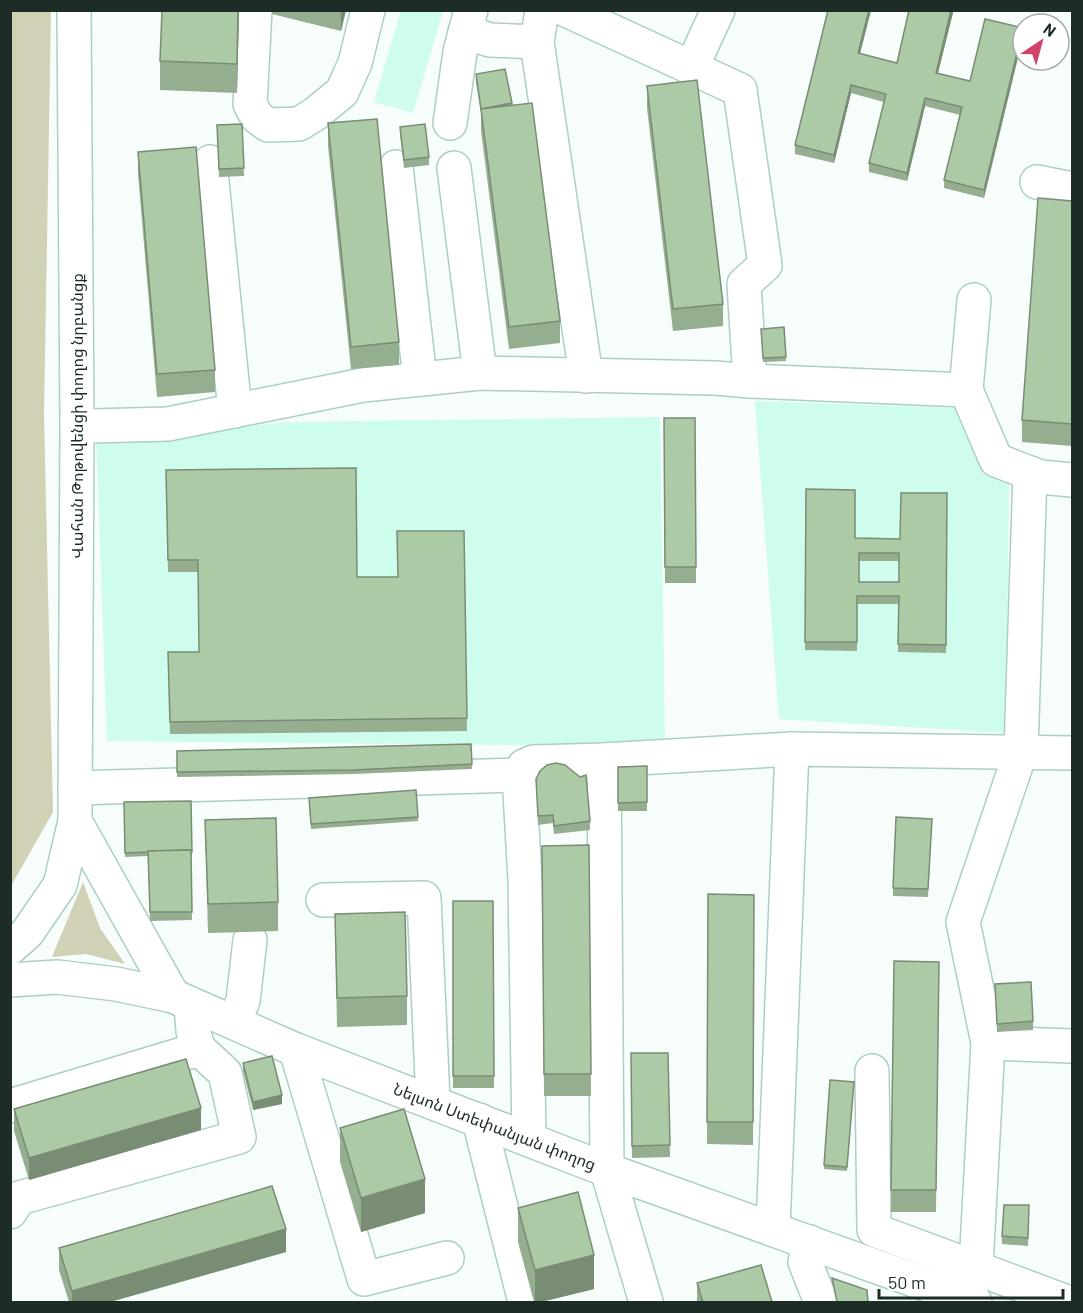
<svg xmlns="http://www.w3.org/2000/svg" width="1083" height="1313" viewBox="0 0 1083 1313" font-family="Barlow,'Noto Sans Armenian',sans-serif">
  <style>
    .built { fill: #cefced }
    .green { fill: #d1d1b5 }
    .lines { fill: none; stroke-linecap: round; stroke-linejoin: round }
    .minor-casing { stroke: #accfc4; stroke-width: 36 }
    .minor { stroke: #fff; stroke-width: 33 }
    .wall { fill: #95ae90; fill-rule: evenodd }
    .shaded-wall { fill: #798d75 }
    .building { fill: #adcaa7; stroke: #798d75; stroke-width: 1.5; fill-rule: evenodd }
    .labels { text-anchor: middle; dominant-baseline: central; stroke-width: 4.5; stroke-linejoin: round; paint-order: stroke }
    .street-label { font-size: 16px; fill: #1e2c28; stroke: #fff }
  </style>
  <rect width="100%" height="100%" fill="#f6fdfb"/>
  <g class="built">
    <path d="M401 11H443L413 113 374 102Z"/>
    <path d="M755 401 959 408 987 468 1009 484 1006 733 779 719Z"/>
    <path d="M660 417 665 743 511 745 107 741 96 431 176 435 286 422Z"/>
  </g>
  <g class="green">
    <path d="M51 11 44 414 53 812 11 886 10 11Z"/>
    <path d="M83 882 100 928 125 964 86 954 52 957Z"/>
  </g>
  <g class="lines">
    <defs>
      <g id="minor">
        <path d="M255 10 250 104 257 117 268 125 299 124 315 114 342 92 355 63 368 10"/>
        <path d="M542 10 537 42 586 376"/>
        <path d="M566 10 740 90 765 265 744 284 750 381"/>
        <path d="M465 32 490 40 537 42"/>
        <path d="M691 69 718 10"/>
        <path d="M450 123 460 52 471 10"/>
        <path d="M210 162 235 411"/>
        <path d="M396 167 420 379"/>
        <path d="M454 168 480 373"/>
        <path d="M1037 182 1072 189"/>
        <path d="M966 390 974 300"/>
        <path d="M77 424 92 426 168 424 363 385 480 373 715 378 750 381 966 390 996 460 1040 477 1072 480"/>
        <path d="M604 760 607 1170 646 1302"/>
        <path d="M75 788 519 775"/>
        <path d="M75 821 173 996"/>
        <path d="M323 900 424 898 433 1101"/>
        <path d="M10 948 27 933 60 885 75 821 77 424 74 10"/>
        <path d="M10 980 57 977 116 984 173 996 296 1050 607 1170 975 1302"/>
        <path d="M234 1022 243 1001 250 940"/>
        <path d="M988 1043 1072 1046"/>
        <path d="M296 1050 364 1279 447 1258"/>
        <path d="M872 1071 874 1230 1067 1302"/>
        <path d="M10 1106 199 1049"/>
        <path d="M479 1120 525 1302"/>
        <path d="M529 1139 525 879 519 775 524 766 533 762 604 760 792 749"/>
        <path d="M10 1212 19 1198 239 1137 225 1073 199 1049 193 1031 191 1004"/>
        <path d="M773 1229 792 749 1072 753"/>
        <path d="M810 1242 805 1262 821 1302"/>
        <path d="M976 1267 988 1043 963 922 1021 751 1030 473"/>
      </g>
    </defs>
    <use href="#minor" class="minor-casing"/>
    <use href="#minor" class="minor"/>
  </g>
  <g class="wall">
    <path d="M239 10 237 93 160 90V61Z"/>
    <path d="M272 10H346L341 31 272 14Z"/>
    <path d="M828 10H871L860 54 897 63 953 10 938 73 970 81 985 19 984 198 944 188V180L960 115 925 106 907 181 869 172V163L884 102 851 93 834 163 795 154V145Z"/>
    <path d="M476 74 512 103 560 321V343L509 349 481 131V113L476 82Z"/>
    <path d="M647 86 723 304V326L673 331 647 108Z"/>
    <path d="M328 123 399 342V365L351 369 328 146Z"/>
    <path d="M242 124 244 176 219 177 217 125Z"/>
    <path d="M400 127 429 157V165L404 168 400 135Z"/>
    <path d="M138 152 215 370V392L157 397 138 174Z"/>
    <path d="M1072 201V446L1022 442V420Z"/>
    <path d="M784 327 786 361 763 362 761 329Z"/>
    <path d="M664 418H695L696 583H665Z"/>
    <path d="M166 470 357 577H398L464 531 467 731 170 734 168 652H199L198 572H168Z"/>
    <path d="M806 489 855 538 900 539 947 493 946 653 898 652V604H857V651L805 650ZM859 561H899V582H859Z"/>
    <path d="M471 744 472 769 354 774 177 777V751Z"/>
    <path d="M647 766V811H618V767Z"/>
    <path d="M536 779 590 821V830L554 834 553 823 538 825Z"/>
    <path d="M416 790 418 821 311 829 309 798Z"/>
    <path d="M124 802 192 852V856H191L192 920 150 921 148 856 125 857Z"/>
    <path d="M932 819 928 897 893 896V888Z"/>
    <path d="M205 820 278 902V931L208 933Z"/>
    <path d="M589 845 591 1096H544L542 846Z"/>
    <path d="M708 894 754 895 753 1145 707 1144Z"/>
    <path d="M453 901H493L494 1088H453Z"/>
    <path d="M335 914 407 996V1025L337 1027Z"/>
    <path d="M894 961 939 962 936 1212H891Z"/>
    <path d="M995 984 1033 1021V1030L997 1032Z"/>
    <path d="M631 1053H668L670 1157 632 1158Z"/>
    <path d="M243 1063 282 1104 253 1110 243 1071Z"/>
    <path d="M830 1080 854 1082 847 1171 824 1169Z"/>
    <path d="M14 1109 201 1130 29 1180 14 1131Z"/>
    <path d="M340 1128 425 1213 361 1232 340 1162Z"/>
    <path d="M1029 1205 1028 1246 1002 1244V1236Z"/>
    <path d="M518 1208 594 1289 541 1302H534L518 1242Z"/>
    <path d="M59 1248 286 1252 110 1302H69L59 1270Z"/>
    <path d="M697 1283 772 1302H697Z"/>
  </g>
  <g class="shaded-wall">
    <path d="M238 10H239L237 93V64Z"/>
    <path d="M341 10H346L341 31Z"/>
    <path d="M869 10H871L858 61V53Z"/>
    <path d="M951 10H953V13L936 81V73Z"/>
    <path d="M1023 29V37L984 198V190Z"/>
    <path d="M851 85V93L834 163V155Z"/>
    <path d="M925 98V106L907 181V173Z"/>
    <path d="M282 1095V1104L253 1110V1102Z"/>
    <path d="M201 1108V1130L29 1180V1158Z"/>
    <path d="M425 1179V1213L361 1232V1198Z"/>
    <path d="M286 1229V1252L110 1302H72V1291Z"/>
    <path d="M594 1255V1289L541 1302H535V1270Z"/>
  </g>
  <g class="building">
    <path d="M162 10H238L237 64 160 61Z"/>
    <path d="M828 10H869L858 53 897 63 909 10H951L936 73 970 81 985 19 1023 28 984 190 944 180 962 107 925 98 907 173 869 163 886 94 851 85 834 155 795 145Z"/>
    <path d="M505 69 512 103 481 109 476 74Z"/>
    <path d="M697 80 723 304 673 309 647 86Z"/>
    <path d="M532 103 560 321 509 327 481 109Z"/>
    <path d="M377 119 399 342 351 347 328 123Z"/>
    <path d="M242 124 244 168 219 169 217 125Z"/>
    <path d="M425 124 429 157 404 160 400 127Z"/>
    <path d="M196 147 215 370 157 374 138 152Z"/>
    <path d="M1038 198 1072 201V424L1022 420Z"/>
    <path d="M784 327 786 357 763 358 761 329Z"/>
    <path d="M664 418H695L696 567H665Z"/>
    <path d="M356 468 357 577H398L397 531H464L467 718 170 722 168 652H199L198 560H168L166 470Z"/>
    <path d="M806 489 855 490V538L900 539 901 493H947L946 645 898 644 899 596H857V642H805ZM859 553H899V582H859Z"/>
    <path d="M471 744 472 764 354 770 177 772V751Z"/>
    <path d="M556 763 565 765 580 777 586 775 590 821 554 826 553 815 538 816 536 779 540 771 547 765Z"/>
    <path d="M647 766V802L618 803V767Z"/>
    <path d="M416 790 418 817 311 824 309 798Z"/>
    <path d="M191 801 192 852H191V850L148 851V852L125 853 124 802Z"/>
    <path d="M896 817 932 819 928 889 893 888Z"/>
    <path d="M276 818 278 902 208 904 205 820Z"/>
    <path d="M589 845 591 1074H544L542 846Z"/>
    <path d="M191 850 192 912H150L148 851Z"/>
    <path d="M708 894 754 895 753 1122H707Z"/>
    <path d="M453 901H493L494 1076H453Z"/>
    <path d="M405 912 407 996 337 998 335 914Z"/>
    <path d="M894 961 939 962 936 1190H891Z"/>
    <path d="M1031 982 1033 1021 997 1024 995 984Z"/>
    <path d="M631 1053H668L670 1145 632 1146Z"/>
    <path d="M272 1056 282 1095 253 1102 243 1063Z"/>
    <path d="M186 1059 201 1108 29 1158 14 1109Z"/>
    <path d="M830 1080 854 1082 847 1167 824 1165Z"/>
    <path d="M404 1109 425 1179 361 1198 340 1128Z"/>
    <path d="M272 1186 286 1229 72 1291 59 1248Z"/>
    <path d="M578 1192 594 1255 535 1270 518 1208Z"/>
    <path d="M1004 1205H1029L1028 1238 1002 1236Z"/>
    <path d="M761 1265 772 1302H703L697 1283Z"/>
    <path d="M832 1278 867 1290 868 1302H837Z"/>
  </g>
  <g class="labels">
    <g class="street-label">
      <text transform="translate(76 416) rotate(-90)">Վահան Թոթովենցի փողոց նրբանցք</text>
      <text transform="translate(495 1126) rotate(21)">Նելսոն Ստեփանյան փողոց</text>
    </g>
  </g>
  <rect width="1083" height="1313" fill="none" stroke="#1e2c28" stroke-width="24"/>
  <g transform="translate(1041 42) rotate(36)"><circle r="28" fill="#ffffff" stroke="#a5aba9" stroke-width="1.5"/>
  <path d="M0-4.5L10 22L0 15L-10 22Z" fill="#d1426a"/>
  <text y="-9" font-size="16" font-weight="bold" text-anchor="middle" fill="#1e2c28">N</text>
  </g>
  <path d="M879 1289v9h184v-9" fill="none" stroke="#1e2c28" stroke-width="3"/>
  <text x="888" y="1289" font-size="18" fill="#1e2c28" stroke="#ffffff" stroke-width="4.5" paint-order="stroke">50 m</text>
</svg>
